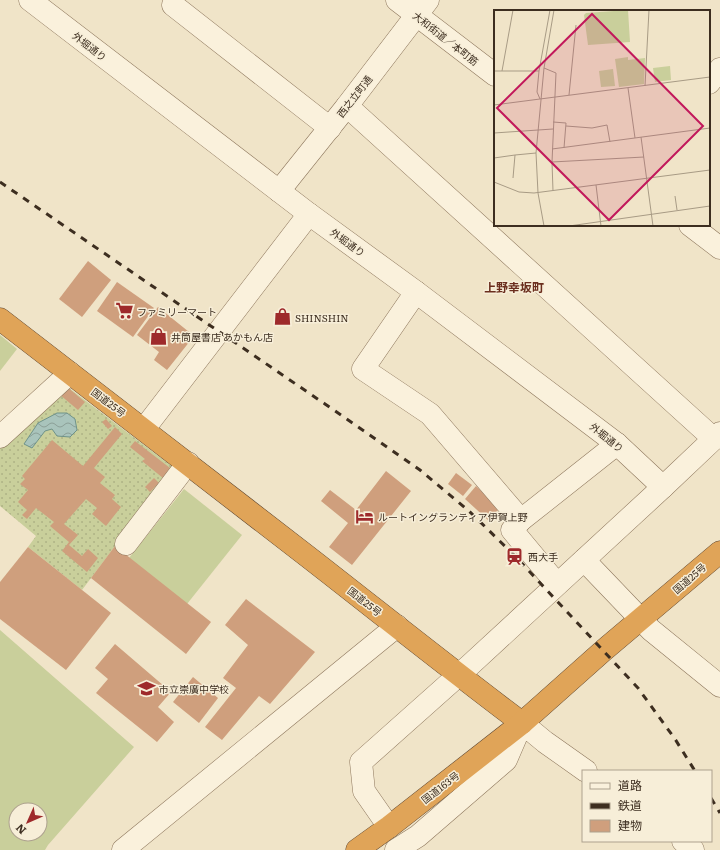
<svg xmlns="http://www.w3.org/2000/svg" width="720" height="850" viewBox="0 0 720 850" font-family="Literata,'Noto Sans JP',serif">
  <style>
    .grass { fill: #c9cf9b; fill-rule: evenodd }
    .garden { fill: url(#garden-dots) }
    .water { fill: url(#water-waves); stroke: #6f938a }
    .building { fill: #cf9f7d }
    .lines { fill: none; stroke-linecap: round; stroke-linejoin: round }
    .minor-casing { stroke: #8d765c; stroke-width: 23 }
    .highway-casing { stroke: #5b4430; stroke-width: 23 }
    .minor { stroke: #faf1dc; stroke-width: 22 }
    .highway { stroke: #e0a458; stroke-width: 22 }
    .rail { stroke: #3d2e20; stroke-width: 3; stroke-dasharray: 7 7; stroke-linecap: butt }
    .labels { text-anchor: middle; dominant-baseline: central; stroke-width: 3; stroke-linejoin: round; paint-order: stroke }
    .street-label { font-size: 10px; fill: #3d2e20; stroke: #f7eed8 }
    .poi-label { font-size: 10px; fill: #3d2e20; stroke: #f7eed8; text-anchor: start }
    .quarter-label { font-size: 12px; font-weight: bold; fill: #6b2e1e; stroke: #f7eed8 }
    .inset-road { fill: none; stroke: #a89b85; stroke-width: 1 }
    .view { fill: #c2185b; fill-opacity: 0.15; stroke: #c2185b; stroke-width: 2 }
    .inset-edge { fill: none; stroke: #3d2e20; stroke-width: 2 }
  </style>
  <defs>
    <pattern id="garden-dots" width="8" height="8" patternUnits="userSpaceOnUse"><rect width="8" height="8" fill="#c9cf9b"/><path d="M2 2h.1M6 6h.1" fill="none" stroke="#aeb285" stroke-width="1.8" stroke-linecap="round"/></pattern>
    <pattern id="water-waves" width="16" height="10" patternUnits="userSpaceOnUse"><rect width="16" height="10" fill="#a9c4bc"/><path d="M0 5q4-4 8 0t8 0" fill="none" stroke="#8ba098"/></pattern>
  </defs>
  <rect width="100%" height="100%" fill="#f0e4c8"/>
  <g class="grass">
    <path d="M0 335 17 349 0 371Z"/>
    <path d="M184 489 242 535 187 604 129 558Z"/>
    <path d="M0 630 134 747 48 845 45 850H0ZM16 810H40V834H16Z"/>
  </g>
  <path class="garden" d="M65 385 174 468 82 590 28 547 36 536 0 506V445Z"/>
  <path class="water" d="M57 413H67L75 419 77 430 70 437 57 436 52 429 45 431 32 448 24 444 38 423Z"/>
  <g class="building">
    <path d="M88 261 111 280 82 317 59 299Z"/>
    <path d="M117 282 154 308 133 337 97 311Z"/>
    <path d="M158 307 194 336 167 370 154 360 159 352 137 335Z"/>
    <path d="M66 386 85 402 78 410 59 394Z"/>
    <path d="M106 419 112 426 108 429 102 422Z"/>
    <path d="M115 427 122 434 94 468 105 477 100 483 115 495 112 499 121 507 106 526 92 514 97 508 86 499 64 524 78 535 69 545 82 556 88 549 98 558 87 572 62 551 69 542 50 526 54 522 36 508 27 519 22 515 27 510 18 502 28 490 20 484 25 479 22 476 52 440 83 466Z"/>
    <path d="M135 441 170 468 163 478 142 461 145 459 130 447Z"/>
    <path d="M386 471 411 491 352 565 329 547 348 523 321 501 330 490 356 510Z"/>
    <path d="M456 473 472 485 463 496 448 484Z"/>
    <path d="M154 478 159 483 150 492 145 487Z"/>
    <path d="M476 486 500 508 488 520 465 499Z"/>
    <path d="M115 546 211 622 186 654 91 578Z"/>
    <path d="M28 547 111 613 66 670 0 619V582Z"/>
    <path d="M246 599 315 652 270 704 259 696 222 740 205 727 236 688 223 678 248 645 225 625Z"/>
    <path d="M115 644 171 692 158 707 174 722 157 742 96 693 108 679 95 668Z"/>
    <path d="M193 677 218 698 199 723 173 702Z"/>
  </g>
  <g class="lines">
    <defs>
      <g id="minor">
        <path d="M30 0 309 214 416 292 617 444 663 487"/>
        <path d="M397 0 495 75"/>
        <path d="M173 5 330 128"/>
        <path d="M709 83 720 69"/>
        <path d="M347 106 714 439"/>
        <path d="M279 191 347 106 428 0"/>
        <path d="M690 225 720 248"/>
        <path d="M416 292 363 369 430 414 521 520"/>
        <path d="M144 429 309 214"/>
        <path d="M0 437 70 373"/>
        <path d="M126 544 188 463"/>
        <path d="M584 560 651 630 720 686"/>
        <path d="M557 584 512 530 521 520 617 444"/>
        <path d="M389 827 364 791 361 762 470 665 663 487 720 433"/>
        <path d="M683 841 693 850"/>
        <path d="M123 850 397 626"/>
        <path d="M396 850 418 836 506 760 522 723 545 742 586 771"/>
      </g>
      <g id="highway">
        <path d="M0 319C102 398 205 477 307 556 379 612 450 669 522 723"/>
        <path d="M357 850 389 827 522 723 604 650 720 552"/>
      </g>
    </defs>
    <use href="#minor" class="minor-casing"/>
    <use href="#highway" class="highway-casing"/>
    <use href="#minor" class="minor"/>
    <use href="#highway" class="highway"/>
    <g class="rail">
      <path d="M0 182 325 404 420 470 469 511 515 556 638 688 675 739 695 771"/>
      <path d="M711 798 720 813"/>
    </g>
  </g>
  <defs>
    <symbol id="supermarket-bare" viewBox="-9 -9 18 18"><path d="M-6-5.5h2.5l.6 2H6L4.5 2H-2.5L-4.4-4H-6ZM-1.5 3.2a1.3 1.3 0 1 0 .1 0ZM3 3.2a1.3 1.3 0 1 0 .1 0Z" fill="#9e2a2b" stroke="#f7eed8" stroke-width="2.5" paint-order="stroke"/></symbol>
    <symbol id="shop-bare" viewBox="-9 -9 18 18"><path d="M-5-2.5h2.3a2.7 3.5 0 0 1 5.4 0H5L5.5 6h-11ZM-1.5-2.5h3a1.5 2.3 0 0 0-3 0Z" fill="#9e2a2b" stroke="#f7eed8" stroke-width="2.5" paint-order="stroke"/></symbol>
    <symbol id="hotel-bare" viewBox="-9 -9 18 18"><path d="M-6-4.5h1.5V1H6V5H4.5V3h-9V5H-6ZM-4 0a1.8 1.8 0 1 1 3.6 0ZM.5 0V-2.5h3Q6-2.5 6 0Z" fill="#9e2a2b" stroke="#f7eed8" stroke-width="2.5" paint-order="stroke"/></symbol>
    <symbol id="station-bare" viewBox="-9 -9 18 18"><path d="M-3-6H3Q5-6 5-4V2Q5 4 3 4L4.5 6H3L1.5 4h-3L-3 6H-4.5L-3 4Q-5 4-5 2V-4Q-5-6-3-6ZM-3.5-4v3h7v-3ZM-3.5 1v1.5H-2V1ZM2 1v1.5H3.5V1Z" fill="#9e2a2b" stroke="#f7eed8" stroke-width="2.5" paint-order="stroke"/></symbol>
    <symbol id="school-bare" viewBox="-9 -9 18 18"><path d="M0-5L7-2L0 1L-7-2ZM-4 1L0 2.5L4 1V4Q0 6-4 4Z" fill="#9e2a2b" stroke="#f7eed8" stroke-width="2.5" paint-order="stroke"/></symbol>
  </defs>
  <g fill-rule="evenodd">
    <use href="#supermarket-bare" x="112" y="298" width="25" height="25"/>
    <use href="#shop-bare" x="270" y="304" width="25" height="25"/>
    <use href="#shop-bare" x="146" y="324" width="25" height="25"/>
    <use href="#hotel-bare" x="352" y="504" width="25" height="25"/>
    <use href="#station-bare" x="502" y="544" width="25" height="25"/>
    <use href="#school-bare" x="134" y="676" width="25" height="25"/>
  </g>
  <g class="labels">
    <g class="street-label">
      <text transform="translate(446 38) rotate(38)">大和街道／本町筋</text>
      <text transform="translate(90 46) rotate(38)">外堀通り</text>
      <text transform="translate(354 96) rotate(-52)">西之立町通</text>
      <text transform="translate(348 242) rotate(36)">外堀通り</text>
      <text transform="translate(109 402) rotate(37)">国道25号</text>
      <text transform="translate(607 437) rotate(39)">外堀通り</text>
      <text transform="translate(689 578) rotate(-41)">国道25号</text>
      <text transform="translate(365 601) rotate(38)">国道25号</text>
      <text transform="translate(440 787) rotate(-38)">国道163号</text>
    </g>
    <g class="poi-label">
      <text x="137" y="311">ファミリーマート</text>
      <text x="295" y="317">SHINSHIN</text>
      <text x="171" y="336">井筒屋書店 あかもん店</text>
      <text x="378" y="516">ルートイングランティア伊賀上野</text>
      <text x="528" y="556">西大手</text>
      <text x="159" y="688">市立崇廣中学校</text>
    </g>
    <g class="quarter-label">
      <text x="514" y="287">上野幸坂町</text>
    </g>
  </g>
  <g transform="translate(494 10)">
    <rect width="216" height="216" fill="#f0e4c8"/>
    <path d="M134 0 136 32 94 35 90 5 92 3ZM176 56 177 70 161 72 159 58ZM119 59 121 76 107 77 105 61Z" fill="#c9cf9b"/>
    <path d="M134 47V50L151 48 150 74 125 77 121 49Z" fill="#c9cf9b"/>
    <path class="inset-road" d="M50 58 62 63 58 152 59 181M0 61H45M8 61 19 0M151 76 155 0M134 78 141 128M75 85 82 15M46 89 216 67M0 95 46 89 43 82 45 61 56 0M59 112 72 113 70 138M72 116 98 118 113 115 116 132M0 123 59 119M147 127 159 216M58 139 216 118M0 148 21 145M58 152 150 147M19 168 21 145 42 143M0 172 25 182 40 183 216 160M102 175 107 216M181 186 183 200M50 216 44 183 42 143 50 58 60 0M75 216 216 196"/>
    <path class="view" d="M98 4 209 116 115 210 3 98Z"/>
    <rect width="216" height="216" class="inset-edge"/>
  </g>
  <rect x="582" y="770" width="130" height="72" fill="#f7eed8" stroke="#ada18e"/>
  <rect x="590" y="783" width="20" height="6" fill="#faf1dc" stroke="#ada18e"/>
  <text x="618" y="790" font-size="12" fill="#3d2e20">道路</text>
  <rect x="590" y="803" width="20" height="6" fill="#3d2e20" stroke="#ada18e"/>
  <text x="618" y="810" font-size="12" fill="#3d2e20">鉄道</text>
  <rect x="590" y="820" width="20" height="12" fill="#cf9f7d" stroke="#ada18e"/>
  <text x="618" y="830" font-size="12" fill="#3d2e20">建物</text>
  <g transform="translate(28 822) rotate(225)"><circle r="19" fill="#f7eed8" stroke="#ada18e"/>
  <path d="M0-3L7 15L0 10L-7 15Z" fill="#9e2a2b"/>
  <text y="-6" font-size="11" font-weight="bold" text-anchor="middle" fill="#3d2e20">N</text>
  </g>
</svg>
